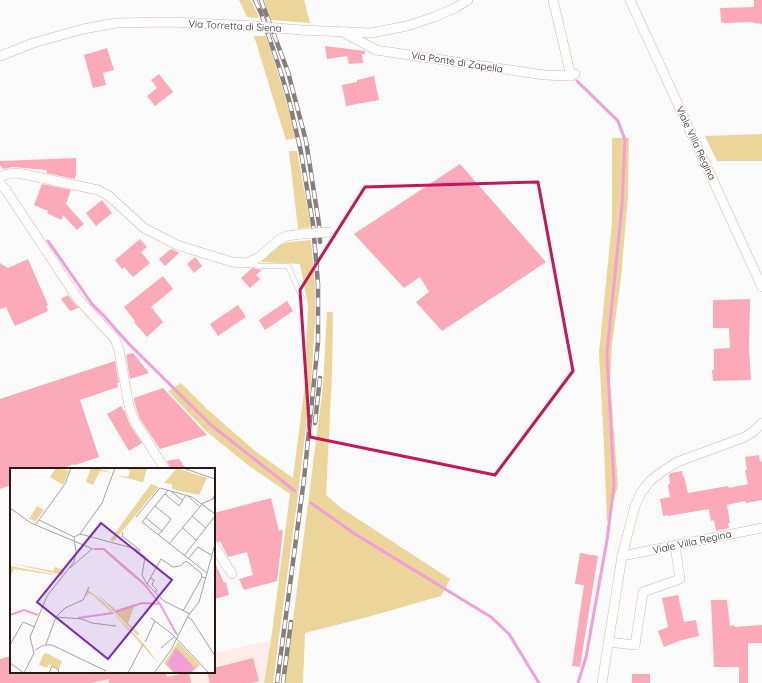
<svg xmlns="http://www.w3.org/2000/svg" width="762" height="683" viewBox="0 0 762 683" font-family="Quicksand,sans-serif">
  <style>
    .built { fill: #feede8 }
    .green { fill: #ebd59a }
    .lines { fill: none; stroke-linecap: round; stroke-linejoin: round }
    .stream { stroke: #f29ed9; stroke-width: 3 }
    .building { fill: #fca9b9 }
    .service-casing { stroke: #d7b5ad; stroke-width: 5.5 }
    .minor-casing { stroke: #d7b5ad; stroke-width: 10 }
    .service { stroke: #fff; stroke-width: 4.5 }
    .minor { stroke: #fff; stroke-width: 9 }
    .rail-casing { stroke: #867f7d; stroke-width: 4.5 }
    .rail { stroke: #fff; stroke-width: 3; stroke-dasharray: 9; stroke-linecap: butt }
    .minor-bridge-casing { stroke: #d7b5ad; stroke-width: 10; stroke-linecap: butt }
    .minor-bridge { stroke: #fff; stroke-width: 9 }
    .marked { fill: none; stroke: #c2185b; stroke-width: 3; stroke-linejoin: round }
    .labels { text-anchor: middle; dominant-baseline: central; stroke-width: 3; stroke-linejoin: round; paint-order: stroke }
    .street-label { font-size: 10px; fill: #271a17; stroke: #fff }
    .inset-river { fill: none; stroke: #f29ed9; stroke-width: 2 }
    .inset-road { fill: none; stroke: #a6a1a0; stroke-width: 1 }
    .view { fill: #7b2cbf; fill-opacity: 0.15; stroke: #7b2cbf; stroke-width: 2 }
    .inset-edge { fill: none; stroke: #271a17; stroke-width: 2 }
  </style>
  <rect width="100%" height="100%" fill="#fbfbfb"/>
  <path class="built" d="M271 640 264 683H91L136 672H214V653Z"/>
  <g class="green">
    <path d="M239 0H251L259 18 247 17Z"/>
    <path d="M264 0H304L310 23 271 20Z"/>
    <path d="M254 36H266L285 96 296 138 286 140Z"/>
    <path d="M762 134V161H717L705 136Z"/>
    <path d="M612 138H629L628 195 621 278 612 344 610 381 618 485 607 523 604 446 599 353 612 222Z"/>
    <path d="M289 151H297L311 227 298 229Z"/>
    <path d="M311 240 315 285V321L311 384 298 495 273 683H264L271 640 290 494 248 465 206 431 168 391 181 383 208 410 255 451 293 478 305 384 308 305 300 264 261 262 282 244 289 242Z"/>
    <path d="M327 312H333L332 374 326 495 341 508 450 579 441 596 364 618 305 633 303 683H285L323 386Z"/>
  </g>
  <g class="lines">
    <g class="stream">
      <path d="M577 81 618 121 625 140 622 205 607 353 614 485 607 540 586 657 578 683"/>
      <path d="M48 241 92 304 105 317 129 344 211 425 295 491"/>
      <path d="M311 503 355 534 491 617 509 634 539 683"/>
    </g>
  </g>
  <g class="building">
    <path d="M754 0H762V24L754 23V22L724 23 721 22 720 8 754 7Z"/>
    <path d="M325 46 365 51V54H362L363 63 349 64 347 56 327 59Z"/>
    <path d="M107 48 114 70 103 73 106 85 93 88 84 55Z"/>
    <path d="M159 74 173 92 155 106 147 96 157 88 151 80Z"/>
    <path d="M374 76 379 100 346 106 342 85 357 82V80Z"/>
    <path d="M76 158V175L75 179 46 173 47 170 13 167 3 169 0 165V161Z"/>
    <path d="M460 164 546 262 442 331 416 302 429 292 420 277 404 288 354 234Z"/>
    <path d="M42 184 71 190 66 204 84 224 77 230 63 215 61 220 47 213 48 211 34 205Z"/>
    <path d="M102 200 112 213 96 226 86 213Z"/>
    <path d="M140 239 147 247 141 252 150 263 133 277 124 267 122 269 115 260Z"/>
    <path d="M171 249 178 252 179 253 165 266 159 259Z"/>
    <path d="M195 257 202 266 194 273 187 264Z"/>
    <path d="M28 259 48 305 46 306 48 311 15 326 6 307 0 309V263L8 268Z"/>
    <path d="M252 268 262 270 256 275 260 279 250 288 241 278Z"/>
    <path d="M163 276 173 289 151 307 163 322 147 337 134 322 135 321 124 307Z"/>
    <path d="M68 295 78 308 70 311 61 299Z"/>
    <path d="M750 299 749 349 751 380 713 381 712 370H714V349L730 348 729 328H713V300Z"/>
    <path d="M287 301 293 311 265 330 259 320Z"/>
    <path d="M238 305 246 317 218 336 210 324Z"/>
    <path d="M133 353 149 373 130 379 126 355Z"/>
    <path d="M115 361 119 383H117L118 387 80 400 99 457 75 465 74 464 60 469H11V485L0 489V399Z"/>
    <path d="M163 388 207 435 160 449 140 419 135 404 134 398Z"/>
    <path d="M121 406 125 412 130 425 142 443 129 451 107 414Z"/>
    <path d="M759 455 760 462 762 461V500L746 503 745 501 727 505 730 523H728L729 528 716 531 714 520 711 521 709 509 668 516V515L663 516 660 499 670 497 668 485 670 484 669 475 671 473 682 471 683 477 684 476 688 493 728 486 729 488 748 484 745 470H747L745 457Z"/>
    <path d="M179 459 186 469H171L167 461 170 460Z"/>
    <path d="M271 498 279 531 283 530 277 581 244 590 239 579 253 575 247 552 228 557 220 541 218 542 214 540V513Z"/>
    <path d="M580 553 598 556 580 667 572 666 584 585 575 584Z"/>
    <path d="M214 560 224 583 226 582 229 595 214 599Z"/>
    <path d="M678 595 684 622 696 620 699 636 679 641 664 647 658 631 668 627 662 598Z"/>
    <path d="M711 600H727L730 626 734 625V627L762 625V643H748V683H739V667H714Z"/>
    <path d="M11 656V672H166L167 677 189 672 191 683H109V679L91 683H0V659Z"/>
    <path d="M253 658 259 681 252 683H210L207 672H214V668Z"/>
    <rect x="632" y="674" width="18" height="9"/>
  </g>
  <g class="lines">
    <defs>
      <path id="service" d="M249 264 260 266H288L302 298"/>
      <g id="minor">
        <path d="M553 0 571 76"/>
        <path d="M630 0 762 287"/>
        <path d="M301 30 371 33 407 26 434 17 455 8 468 0"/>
        <path d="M343 32 376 50 544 75 571 76 575 74"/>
        <path d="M0 56 33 43 83 29 116 23 171 22 255 26"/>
        <path d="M0 177C6 174 11 173 18 173L98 190 109 196 144 228 177 245 232 262 247 263 259 257 280 239 287 236 301 234"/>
        <path d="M0 183 6 190 78 299 115 339 119 350 129 406 135 422 165 469"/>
        <path d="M214 546 232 574"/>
        <path d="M622 556 762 528"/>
        <path d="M608 642 635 645 643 592 680 579 675 546"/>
        <path d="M602 683 622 556 635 506 641 493 650 481 663 471 677 462 745 437 754 431 762 423"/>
      </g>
    </defs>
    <use href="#service" class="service-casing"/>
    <use href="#minor" class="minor-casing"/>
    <use href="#service" class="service"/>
    <use href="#minor" class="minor"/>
    <defs>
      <g id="rail">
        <path d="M255 0 261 13 281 73 289 100 301 152 313 224 318 284V342L304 479 277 683"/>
        <path d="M261 0 288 72 306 141 319 224 320 242"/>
        <path d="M315 423 320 378"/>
        <path d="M283 683 291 622"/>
      </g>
    </defs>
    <use href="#rail" class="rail-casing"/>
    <use href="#rail" class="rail"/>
    <defs>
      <g id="minor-bridge">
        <path d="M255 26 301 30"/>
        <path d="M301 234 331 232"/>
      </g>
    </defs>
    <use href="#minor-bridge" class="minor-bridge-casing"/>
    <use href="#minor-bridge" class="minor-bridge"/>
  </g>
  <path class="marked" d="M538 182 573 371 495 475 310 437 300 290 365 187Z"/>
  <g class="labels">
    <g class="street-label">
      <text transform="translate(235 26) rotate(3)">Via Torretta di Siena</text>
      <text transform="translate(457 62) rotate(9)">Via Ponte di Zapella</text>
      <text transform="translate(696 143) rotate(65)">Viale Villa Regina</text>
      <text transform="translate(692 542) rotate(-12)">Viale Villa Regina</text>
    </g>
  </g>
  <g transform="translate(10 468)">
    <rect width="205" height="205" fill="#fbfbfb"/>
    <path d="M46 0 59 3 53 17 40 9ZM81 0H86L103 5 90 3 83 17 76 14ZM115 0H137L133 14 140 16 105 7 118 9 120 3ZM167 0 197 10 189 27 162 21V16L154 15ZM141 16 149 19 104 73 100 72ZM27 38 34 42 26 53 19 51ZM94 80 129 110 132 115 114 101 93 82ZM0 95 43 103 45 99 55 103 52 107ZM0 98 43 106 50 108 4 101 0 108ZM78 122 93 134 134 176 149 196 103 145 81 149 101 144 84 128 79 125 76 129ZM87 126 106 142 125 136 118 155 129 165 128 168ZM168 174 190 197 181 205H163L154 195ZM36 185 52 193 49 201 39 196 37 200 29 197 33 187Z" fill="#ebd59a"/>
    <path d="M166 180 185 200 180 205H165L157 196Z" fill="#f29ed9"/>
    <path class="inset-river" d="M84 81H94L134 116 150 136 167 167M105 144 132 135 149 136M0 147 14 142 28 147M68 150 103 145"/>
    <path class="inset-road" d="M173 0 205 11M158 22 132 54 197 105M162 24 172 32 177 27M155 26 169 38 173 32M178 28 190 39M145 38 161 51 152 63M0 40 21 55 83 81M182 48 196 60M126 49 150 20 182 29 205 46M136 50 152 63 148 67M29 52 64 69 70 66 126 81 135 89 132 107 137 116 154 133 180 146M26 56 55 16 61 0M173 60 186 72M113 64 112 68 130 82 129 83M70 66 92 35 105 0M159 76 193 35 203 31 205 25M174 88 205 48M178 91 188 79 201 87M60 100 82 81M140 110 144 112 142 117 147 122 145 125M137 116 151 91 163 99 170 98 176 93 191 105 192 109 196 110M173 143 192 109M178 149 182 152 205 188M45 150 55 140 73 132 79 119M141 150 163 167 199 205M135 174 145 153M36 176 46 149 72 151 82 155 106 158M0 177 13 154 25 159M151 180 164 169M25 182 34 177H42L96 203M0 195 14 205M14 205 24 185 20 169 37 128 64 94 66 84 64 69M39 205 42 198 49 202 48 205M118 205 133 176M144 205 161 182 178 148 189 134 205 76"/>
    <path class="view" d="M91 55 162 112 98 191 27 134Z"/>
    <rect width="205" height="205" class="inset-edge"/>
  </g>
</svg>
